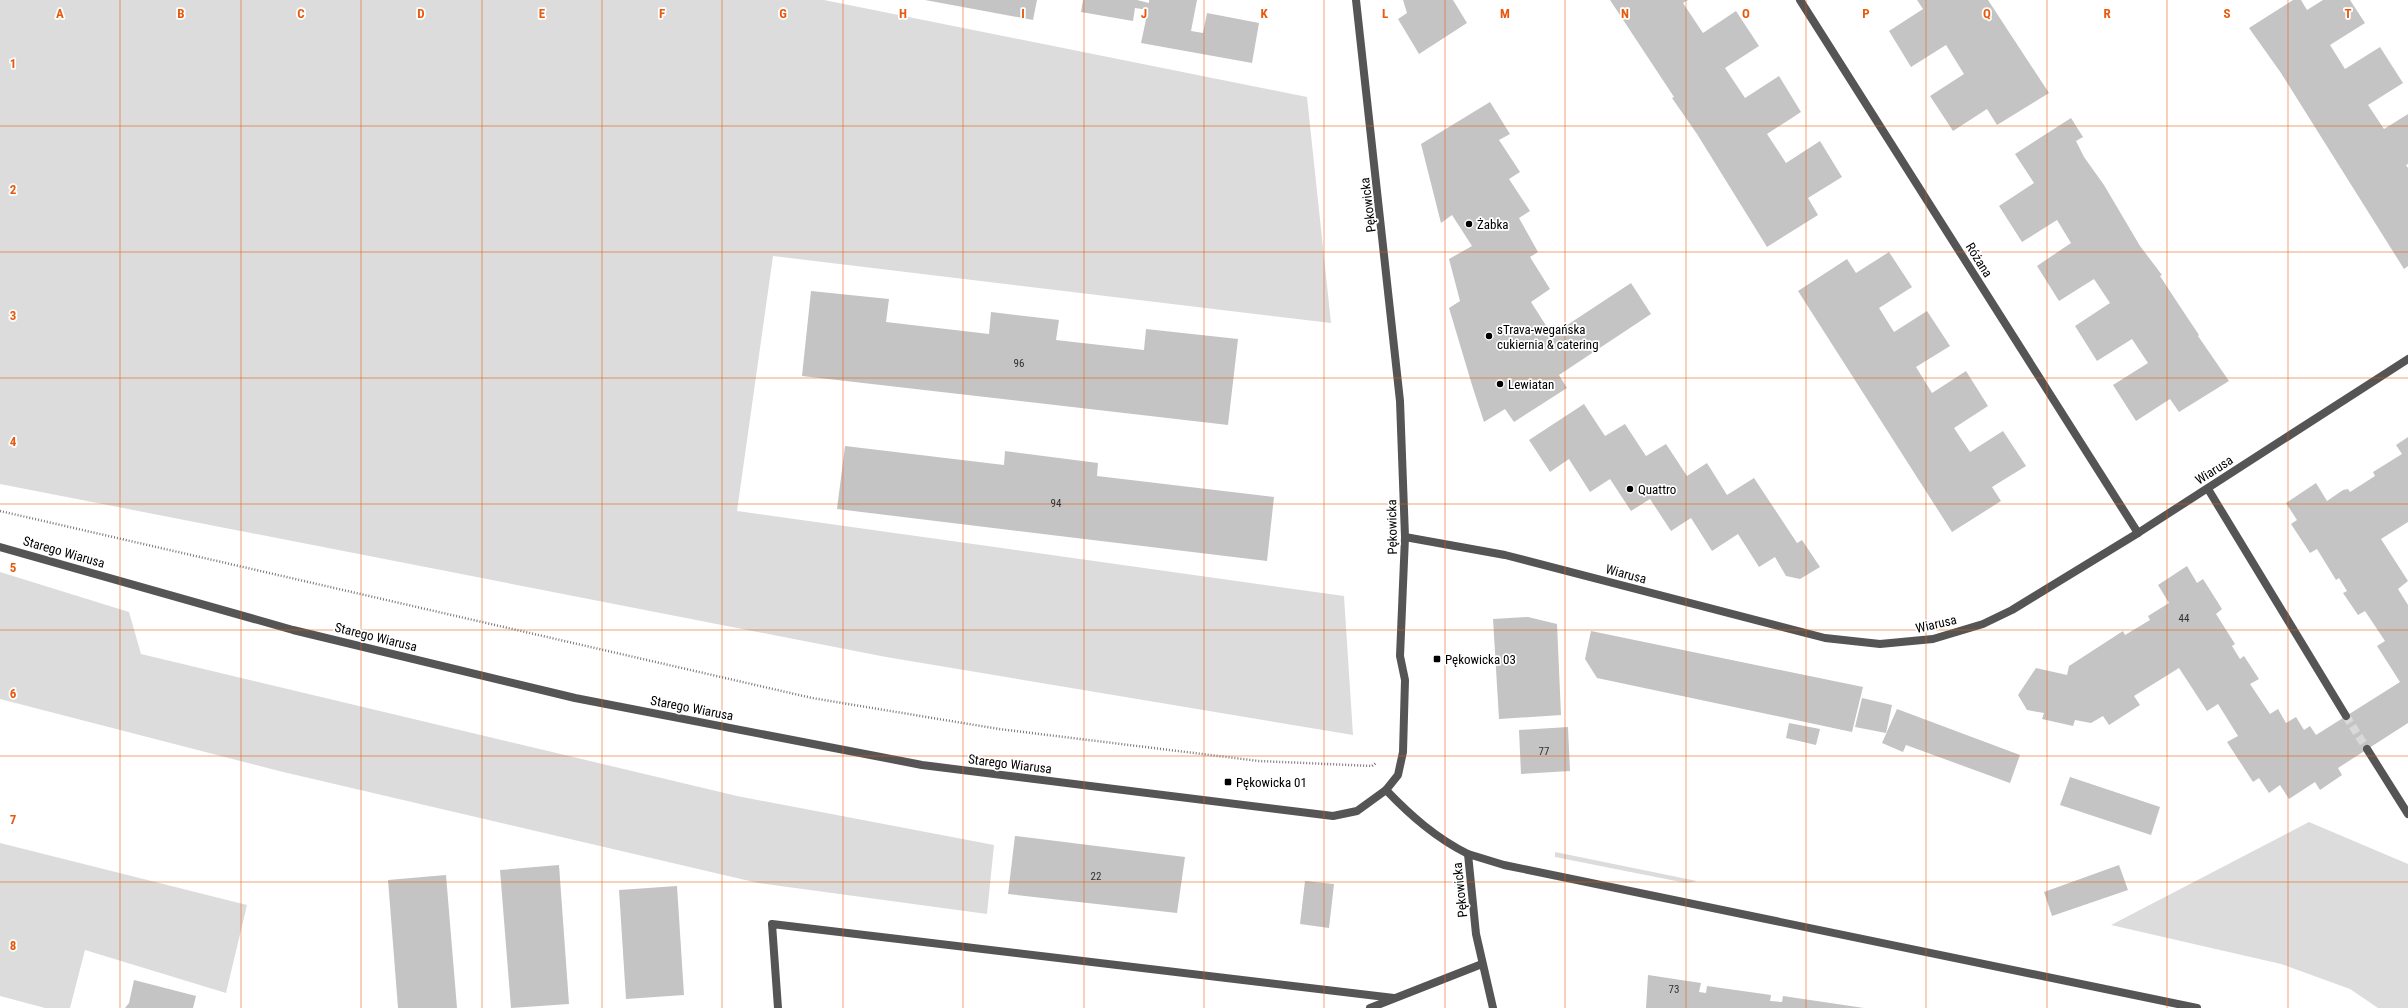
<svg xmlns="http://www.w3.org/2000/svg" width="2408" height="1008" viewBox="0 0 2408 1008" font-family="'Roboto Condensed',sans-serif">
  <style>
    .green { fill: #dcdcdc }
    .building { fill: #c4c4c4 }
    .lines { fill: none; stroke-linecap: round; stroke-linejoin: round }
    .minor-tunnel { stroke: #d9d9d9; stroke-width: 8; stroke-dasharray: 8 4; stroke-linecap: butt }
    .path { stroke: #777; stroke-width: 2.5; stroke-dasharray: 1 2; stroke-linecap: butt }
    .service { stroke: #555; stroke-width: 8 }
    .minor { stroke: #555; stroke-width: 8 }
    .grid { fill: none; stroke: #e8590c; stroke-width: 1; stroke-opacity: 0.55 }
    .poi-dot { fill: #000; stroke: #fff; stroke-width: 1.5 }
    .labels { text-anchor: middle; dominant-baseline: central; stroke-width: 3.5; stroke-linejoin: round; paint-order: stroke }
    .number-label { font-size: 11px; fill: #313131 }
    .street-label { font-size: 13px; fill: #000; stroke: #fff }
    .poi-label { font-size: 13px; fill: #000; stroke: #fff; text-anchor: start }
    .grid-label { font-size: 13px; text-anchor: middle; font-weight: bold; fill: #e8590c; stroke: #fff; stroke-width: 3.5; stroke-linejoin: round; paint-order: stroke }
  </style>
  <rect width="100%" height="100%" fill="#fff"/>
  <g class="green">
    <path d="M0 0H824L1307 97 1331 323 773 256 737 511 1344 596 1353 735 886 657 0 484Z"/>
    <path d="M0 572 129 612 141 654 737 796 994 845 987 914 758 883 279 771 0 699Z"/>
    <path d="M2309 822 2408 864V1008H2378L2350 989 2281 964 2111 925Z"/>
    <path d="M0 843 247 905 226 993 85 950 70 1008H45L0 996Z"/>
    <path d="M1555 852 1697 881 1686 883 1555 857Z"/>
  </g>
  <g class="building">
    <path d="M925 0H1037L1033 20Z"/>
    <path d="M1083 0H1137L1149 3V0H1197L1191 31 1203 33 1207 13 1259 23 1252 63 1141 43 1148 10 1135 8 1133 21 1081 12Z"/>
    <path d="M1403 0H1453L1467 23 1419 54 1398 19 1407 13Z"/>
    <path d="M1610 0H1688L1683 3 1703 33 1736 11 1759 46 1725 68 1745 98 1779 76 1801 112 1767 134 1786 163 1820 141 1842 177 1808 198 1818 215 1767 247 1697 134 1672 98 1674 97Z"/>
    <path d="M1917 0H1988L2049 93 1997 125 1987 109 1953 131 1930 96 1964 74 1946 45 1911 67 1889 31 1923 9Z"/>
    <path d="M2293 0H2301L2307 10 2323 0H2350L2365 23 2330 45 2345 69 2380 47 2403 83 2368 105 2384 129 2408 114V164L2406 165 2408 168V266L2404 269 2281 73 2249 28Z"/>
    <path d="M1490 102 1510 134 1499 140 1520 172 1509 179 1530 211 1519 218 1538 252 1530 257 1550 289 1531 302 1552 335 1631 283 1651 314 1559 375 1567 388 1514 422 1505 409 1484 422 1472 385 1449 308 1460 301 1449 259 1472 246 1452 215 1441 223 1421 144Z"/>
    <path d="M2071 118 2083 137 2076 141 2084 157 2104 185 2140 246 2162 275 2160 276 2179 305 2199 335 2198 336 2229 381 2179 412 2170 399 2136 421 2113 385 2148 363 2132 339 2097 361 2075 326 2110 303 2094 279 2059 301 2037 266 2071 243 2057 220 2022 242 1999 206 2034 183 2015 154Z"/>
    <path d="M1889 252 1912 287 1879 308 1894 332 1927 311 1950 346 1916 367 1932 393 1966 371 1988 406 1954 428 1970 452 2003 431 2026 466 1992 487 2001 501 1952 532 1798 291 1847 259 1856 273Z"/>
    <path d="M811 291 889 299 886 322 989 334 991 312 1059 320 1056 340 1144 350 1146 329 1238 339 1228 425 802 376Z"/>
    <path d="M1584 404 1605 436 1625 424 1646 456 1666 444 1687 476 1707 463 1727 495 1754 478 1797 543 1802 540 1820 567 1800 579 1786 576 1775 557 1759 567 1738 534 1712 551 1691 518 1671 531 1650 499 1631 511 1610 479 1590 492 1569 459 1550 472 1529 440Z"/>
    <path d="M2408 437V522L2381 539 2408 581 2398 589 2408 605V723L2338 768 2342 775 2320 790 2315 782 2289 799 2280 785 2269 793 2259 778 2253 782 2227 742 2238 736 2218 704 2207 711 2179 668 2134 696 2140 705 2109 725 2103 716 2091 723 2075 720 2073 726 2042 719 2044 713 2027 710 2018 695 2036 668 2067 675 2069 666 2123 631 2125 635 2150 620 2148 616 2169 603 2158 585 2187 566 2197 583 2203 579 2222 609 2216 614 2235 644 2232 646 2240 659 2244 656 2259 679 2250 684 2270 714 2278 709 2286 723 2296 717 2304 730 2310 726 2316 735 2400 682 2377 646 2385 641 2365 611 2358 615 2343 593 2347 591 2339 578 2336 580 2317 549 2310 553 2291 524 2297 520 2286 503 2316 483 2327 501 2343 490 2348 489 2350 492 2375 476 2373 472 2402 454 2396 445Z"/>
    <path d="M845 446 1004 465 1005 451 1098 463 1097 476 1274 497 1267 561 837 509Z"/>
    <path d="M1528 617 1557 624 1561 715 1499 719 1493 619Z"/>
    <path d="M1591 631 1863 687 1852 732 1597 678 1585 659Z"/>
    <path d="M1862 698 1892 705 1886 733 1855 727Z"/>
    <path d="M1897 709 2020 755 2010 783 1906 745 1903 752 1882 743Z"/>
    <path d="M1789 723 1820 729 1816 745 1786 738Z"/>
    <path d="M1568 727 1570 771 1521 774 1519 730Z"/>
    <path d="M2070 777 2160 807 2151 835 2060 805Z"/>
    <path d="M1015 836 1185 857 1177 913 1008 894Z"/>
    <path d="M559 865 569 1004 511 1008 500 870Z"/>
    <path d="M2119 865 2128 890 2052 916 2044 892Z"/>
    <path d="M446 875 457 1008H398L388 880Z"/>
    <path d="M1305 881 1334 884 1329 928 1300 924Z"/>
    <path d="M677 886 684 995 626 999 619 890Z"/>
    <path d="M1648 975 1701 983 1699 992 1706 993 1707 986 1771 995 1770 1001 1782 1002 1783 996 1864 1008H1646Z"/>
    <path d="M134 980 196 996 193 1008H125L129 1003Z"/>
  </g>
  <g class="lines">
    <path class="minor-tunnel" d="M2346 716 2367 749"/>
    <path class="path" d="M0 511 812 698 999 729 1259 761 1372 766 1376 763"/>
    <g class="service">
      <path d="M778 1008 772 924 1394 998"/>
      <path d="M1370 1008 1482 964"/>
    </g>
    <g class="minor">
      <path d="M1800 0 2138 533"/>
      <path d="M2208 489 2346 716"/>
      <path d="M1405 537 1505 555 1825 638 1880 644 1933 639 1983 624 2012 610 2138 533 2408 359"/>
      <path d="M0 547 293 630 575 698 922 765 1333 816 1357 811 1386 790 1398 775 1403 752 1405 680 1400 656 1405 537 1400 401 1356 0"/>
      <path d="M2367 749 2408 814"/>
      <path d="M1386 790C1411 816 1436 838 1468 854L1476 934 1493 1008"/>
      <path d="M1468 854 1504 865 2197 1008"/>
    </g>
  </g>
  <path class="grid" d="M120 0V1008M241 0V1008M361 0V1008M482 0V1008M602 0V1008M722 0V1008M843 0V1008M963 0V1008M1084 0V1008M1204 0V1008M1324 0V1008M1445 0V1008M1565 0V1008M1686 0V1008M1806 0V1008M1926 0V1008M2047 0V1008M2167 0V1008M2288 0V1008M0 126H2408M0 252H2408M0 378H2408M0 504H2408M0 630H2408M0 756H2408M0 882H2408"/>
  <g class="poi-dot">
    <circle cx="1469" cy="224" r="4"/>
    <circle cx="1489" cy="336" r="4"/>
    <circle cx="1500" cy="384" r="4"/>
    <circle cx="1630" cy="489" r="4"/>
    <rect x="1433" y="655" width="8" height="8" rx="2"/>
    <rect x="1224" y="778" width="8" height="8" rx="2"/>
  </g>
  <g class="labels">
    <g class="number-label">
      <text x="1019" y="363">96</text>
      <text x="1056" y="503">94</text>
      <text x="2184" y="618">44</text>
      <text x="1544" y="751">77</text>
      <text x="1096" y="876">22</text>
      <text x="1674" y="989">73</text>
    </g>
    <g class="street-label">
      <text transform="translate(1368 205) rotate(-97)">Pękowicka</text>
      <text transform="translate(1979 260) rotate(58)">Różana</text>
      <text transform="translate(2214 470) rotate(-33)">Wiarusa</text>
      <text transform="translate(1392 527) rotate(-91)">Pękowicka</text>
      <text transform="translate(64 552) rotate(16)">Starego Wiarusa</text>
      <text transform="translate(1626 574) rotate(15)">Wiarusa</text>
      <text transform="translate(1936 624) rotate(-13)">Wiarusa</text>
      <text transform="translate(376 637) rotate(14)">Starego Wiarusa</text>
      <text transform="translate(692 708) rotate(11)">Starego Wiarusa</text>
      <text transform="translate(1010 764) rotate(7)">Starego Wiarusa</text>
      <text transform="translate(1460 890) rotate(-96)">Pękowicka</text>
    </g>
    <g class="poi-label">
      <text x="1477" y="224">Żabka</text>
      <text x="1497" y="329">sTrava-wegańska<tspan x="1497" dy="15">cukiernia &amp; catering</tspan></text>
      <text x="1508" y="384">Lewiatan</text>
      <text x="1638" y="489">Quattro</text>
      <text x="1445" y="659">Pękowicka 03</text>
      <text x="1236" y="782">Pękowicka 01</text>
    </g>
  </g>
  <g class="grid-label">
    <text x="60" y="18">A</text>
    <text x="181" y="18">B</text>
    <text x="301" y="18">C</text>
    <text x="421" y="18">D</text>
    <text x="542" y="18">E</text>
    <text x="662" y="18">F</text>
    <text x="783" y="18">G</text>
    <text x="903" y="18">H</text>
    <text x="1023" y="18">I</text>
    <text x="1144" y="18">J</text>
    <text x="1264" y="18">K</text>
    <text x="1385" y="18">L</text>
    <text x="1505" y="18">M</text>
    <text x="1625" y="18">N</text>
    <text x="1746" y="18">O</text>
    <text x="1866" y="18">P</text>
    <text x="1987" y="18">Q</text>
    <text x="2107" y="18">R</text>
    <text x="2227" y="18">S</text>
    <text x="2348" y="18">T</text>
    <text x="13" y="68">1</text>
    <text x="13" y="194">2</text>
    <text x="13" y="320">3</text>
    <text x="13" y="446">4</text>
    <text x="13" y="572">5</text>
    <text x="13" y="698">6</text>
    <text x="13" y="824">7</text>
    <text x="13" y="950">8</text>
  </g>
</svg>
